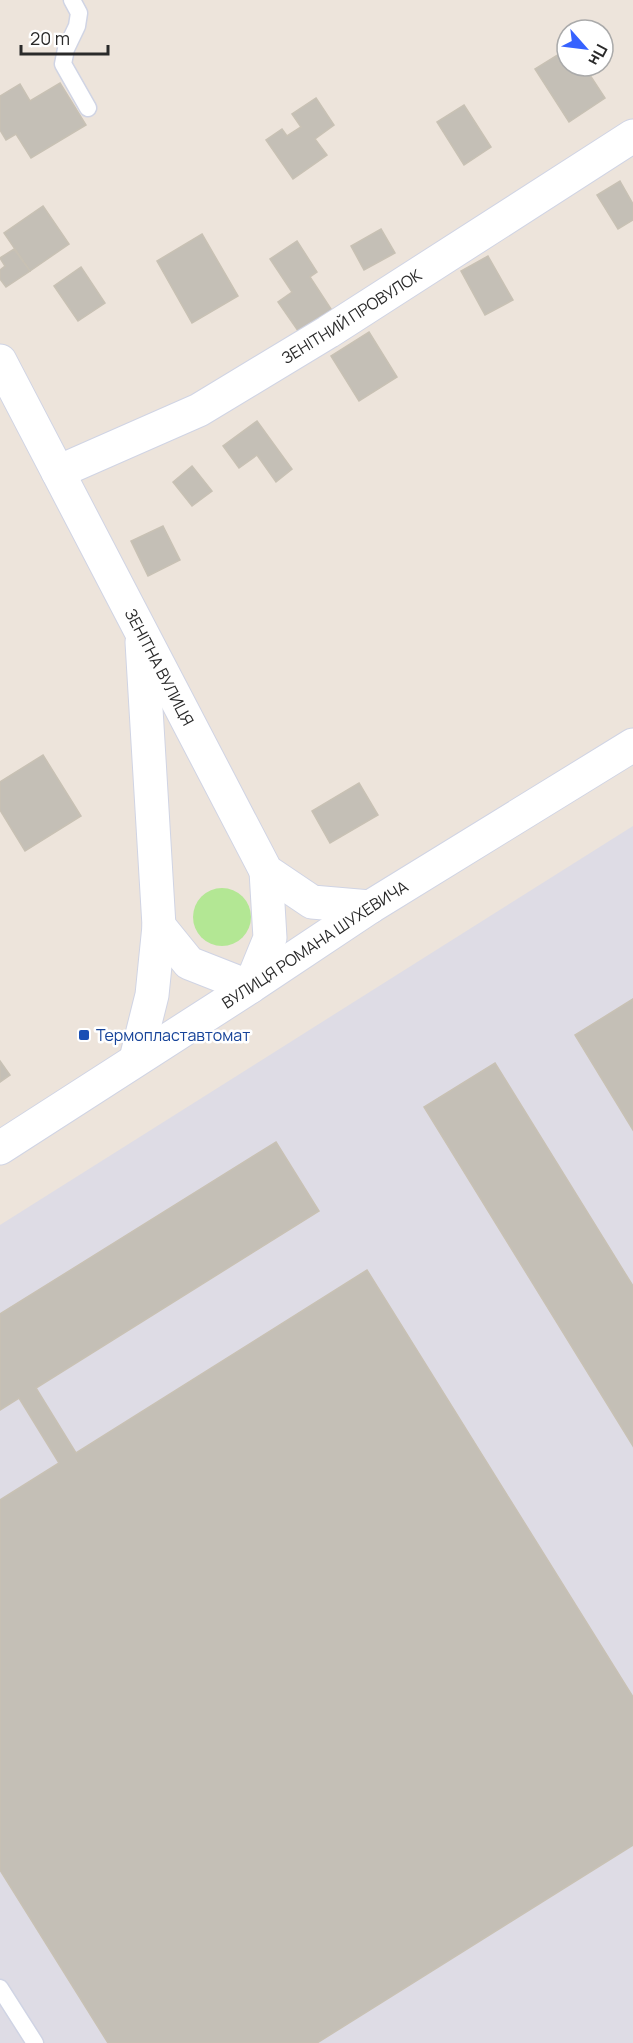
<svg xmlns="http://www.w3.org/2000/svg" width="633" height="2043" viewBox="0 0 633 2043" font-family="Manrope,sans-serif">
  <style>
    .industrial { fill: #dedce5 }
    .green { fill: #b3e794 }
    .building { fill: #c4bfb6; stroke: #c8c1b4; stroke-width: 1.5 }
    .lines { fill: none; stroke-linecap: round; stroke-linejoin: round }
    .service-casing { stroke: #d0d4e4; stroke-width: 19 }
    .minor-casing { stroke: #d0d4e4; stroke-width: 35 }
    .secondary-casing { stroke: #d0d4e4; stroke-width: 35 }
    .service { stroke: #fff; stroke-width: 16 }
    .minor { stroke: #fff; stroke-width: 33 }
    .secondary { stroke: #fff; stroke-width: 33 }
    .transit-dot { fill: #1a4fb4; stroke: #fff; stroke-width: 2 }
    .labels { text-anchor: middle; dominant-baseline: central; stroke-width: 5; stroke-linejoin: round; paint-order: stroke }
    .street-label { font-size: 16px; fill: #2a2a2a; stroke: #fff }
    .transit-label { font-size: 16px; fill: #164399; stroke: #fff; text-anchor: start }
  </style>
  <rect width="100%" height="100%" fill="#ede4db"/>
  <path class="industrial" d="M633 826V2043H0V1225Z"/>
  <circle class="green" cx="222" cy="917" r="29"/>
  <g class="building">
    <path d="M567 49V66H584L605 98 569 122 535 69Z"/>
    <path d="M60 83 86 125 31 158 16 134 6 140 0 130V96L20 84 30 101Z"/>
    <path d="M316 98 334 125 315 139 327 155 293 179 266 140 282 129 287 136 301 127 292 114Z"/>
    <path d="M464 105 491 147 464 165 437 122Z"/>
    <path d="M620 181 633 204V220L618 229 597 195Z"/>
    <path d="M43 206 69 244 30 271 4 233Z"/>
    <path d="M381 229 395 253 364 270 351 246Z"/>
    <path d="M202 234 238 296 192 323 157 261Z"/>
    <path d="M297 241 317 272 310 277 335 315 303 338 278 302 292 292 270 259Z"/>
    <path d="M14 249 30 271 6 287 0 279V270L5 266 0 258Z"/>
    <path d="M488 256 513 300 485 315 461 271Z"/>
    <path d="M81 267 105 303 78 321 54 286Z"/>
    <path d="M369 332 397 377 359 401 331 356Z"/>
    <path d="M257 421 292 469 276 482 257 455 239 468 223 446Z"/>
    <path d="M192 466 212 491 192 506 173 482Z"/>
    <path d="M163 526 180 560 148 576 131 541Z"/>
    <path d="M43 755 81 816 25 851 0 810V782Z"/>
    <path d="M359 783 378 815 330 843 312 811Z"/>
    <path d="M633 999V1130L575 1035Z"/>
    <path d="M0 1061 10 1075 0 1082Z"/>
    <path d="M495 1063 633 1286V1446L424 1107Z"/>
    <path d="M276 1142 319 1211 36 1388 76 1453 367 1270 633 1697V1845L317 2043H108L0 1870V1500L59 1463 19 1398 0 1410V1314Z"/>
  </g>
  <g class="lines">
    <defs>
      <g id="service">
        <path d="M72 0 79 13 77 26 66 49 63 64 88 108"/>
        <path d="M0 1988 35 2043"/>
      </g>
      <g id="minor">
        <path id="s1" d="M0 361 266 871 312 902 370 907"/>
        <path id="s2" d="M58 472 199 410 328 332 633 136"/>
        <path d="M159 926 189 963 250 987 270 938 266 871"/>
        <path d="M136 1059 152 995 159 926 142 642"/>
      </g>
      <g id="secondary">
        <path id="s3" d="M0 1148 250 987 370 907 633 745"/>
      </g>
    </defs>
    <use href="#service" class="service-casing"/>
    <use href="#minor" class="minor-casing"/>
    <use href="#secondary" class="secondary-casing"/>
    <use href="#service" class="service"/>
    <use href="#minor" class="minor"/>
    <use href="#secondary" class="secondary"/>
  </g>
  <rect class="transit-dot" x="78" y="1029" width="12" height="12" rx="3"/>
  <g class="labels">
    <g class="street-label">
      <text stroke="none"><textPath href="#s2" startOffset="333">ЗЕНІТНИЙ ПРОВУЛОК</textPath></text>
      <text stroke="none"><textPath href="#s1" startOffset="345">ЗЕНІТНА ВУЛИЦЯ</textPath></text>
      <text stroke="none"><textPath href="#s3" startOffset="375">ВУЛИЦЯ РОМАНА ШУХЕВИЧА</textPath></text>
    </g>
    <g class="transit-label">
      <text x="96" y="1035">Термопластавтомат</text>
    </g>
  </g>
  <g transform="translate(585 48) rotate(118)"><circle r="28" fill="#ffffff" stroke="#aaaaaa" stroke-width="1.5"/>
  <path d="M0-4.5L10 22L0 15L-10 22Z" fill="#3662ff"/>
  <text y="-9" font-size="16" font-weight="bold" text-anchor="middle" fill="#2a2a2a">Пн</text>
  </g>
  <path d="M21 45v9h87v-9" fill="none" stroke="#2a2a2a" stroke-width="3"/>
  <text x="30" y="45" font-size="18" fill="#2a2a2a" stroke="#ffffff" stroke-width="4.5" paint-order="stroke">20 m</text>
</svg>
